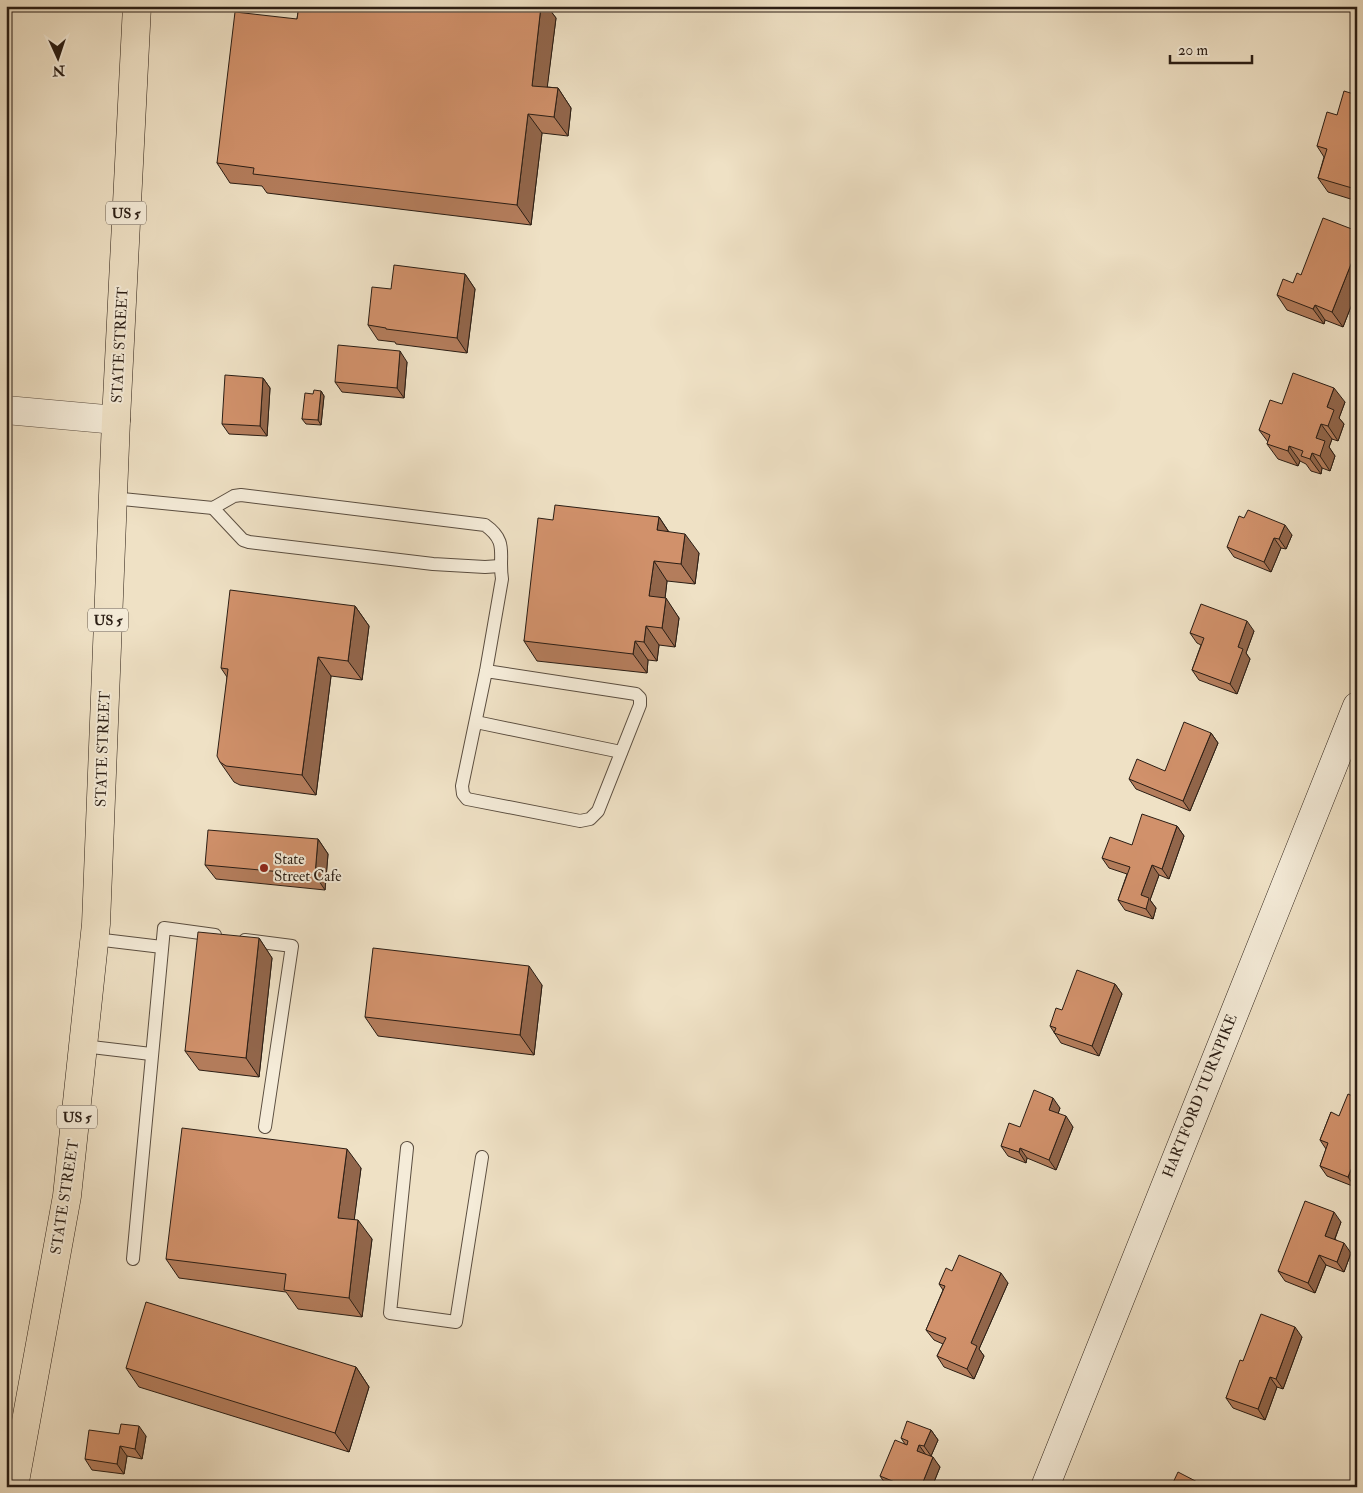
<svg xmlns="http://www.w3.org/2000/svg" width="1363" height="1493" viewBox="0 0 1363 1493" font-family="'IM FELL Double Pica',serif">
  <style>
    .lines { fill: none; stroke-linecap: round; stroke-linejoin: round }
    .service-casing { stroke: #5b4e40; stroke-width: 14 }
    .tertiary-casing { stroke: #5b4e40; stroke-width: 29 }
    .secondary-casing { stroke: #2a1d14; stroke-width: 29 }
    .primary-casing { stroke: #2a1d14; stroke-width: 29 }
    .service { stroke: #f5ecd9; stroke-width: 12 }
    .tertiary { stroke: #f5ecd9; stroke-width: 28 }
    .secondary { stroke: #f5ecd9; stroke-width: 28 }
    .primary { stroke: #efe1c5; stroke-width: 28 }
    .wall { fill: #b47d5c; stroke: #2a1d14 }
    .shaded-wall { fill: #92664b; stroke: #2a1d14 }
    .building { fill: #d1916b; stroke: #2a1d14 }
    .poi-dot { fill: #8f2418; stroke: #f5ecd9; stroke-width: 2 }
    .labels { text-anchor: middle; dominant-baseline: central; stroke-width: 4; stroke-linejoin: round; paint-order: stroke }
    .shield { fill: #f5ecd9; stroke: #675b4f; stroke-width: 1 }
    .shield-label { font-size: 14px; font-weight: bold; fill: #2a1d14 }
    .street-label { font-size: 15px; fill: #2a1d14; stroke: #f5ecd9 }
    .poi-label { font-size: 15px; fill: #2a1d14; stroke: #f5ecd9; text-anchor: start }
  </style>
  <rect width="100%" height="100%" fill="#efe1c5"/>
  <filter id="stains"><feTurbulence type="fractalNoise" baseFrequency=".004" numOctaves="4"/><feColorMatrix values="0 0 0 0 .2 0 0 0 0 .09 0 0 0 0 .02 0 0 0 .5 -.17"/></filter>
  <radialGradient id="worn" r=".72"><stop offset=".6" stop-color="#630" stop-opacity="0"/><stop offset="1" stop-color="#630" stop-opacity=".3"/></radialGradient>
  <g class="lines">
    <defs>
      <g id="service">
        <path d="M112 498 213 508 234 496 241 495 485 525C509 542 498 554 502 579L486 671 462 786 463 794 467 799 580 821 590 819 598 811 640 705V698L636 694 486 671"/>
        <path d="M213 508 243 540 249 542 433 564 485 567 500 566"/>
        <path d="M476 722 621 752"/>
        <path d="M95 939 162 947"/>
        <path d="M245 940 292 946 265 1127"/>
        <path d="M83 1046 151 1054"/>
        <path d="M407 1148 390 1313 456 1322 482 1157"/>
        <path d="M133 1259 164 928 215 935"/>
      </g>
      <path id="tertiary" d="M6 410 116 420"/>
      <path id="secondary" d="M1045 1487 1357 706"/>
      <path id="primary" d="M14 1487 67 1196 96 924 116 420 137 6"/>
    </defs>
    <use href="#service" class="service-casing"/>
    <use href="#tertiary" class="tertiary-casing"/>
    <use href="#secondary" class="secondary-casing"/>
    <use href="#primary" class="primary-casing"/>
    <use href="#service" class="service"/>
    <use href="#tertiary" class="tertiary"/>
    <use href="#secondary" class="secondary"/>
    <use href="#primary" class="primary"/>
  </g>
  <g class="wall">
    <path d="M299 6H547L556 18 547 87 558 88 571 108 568 136 542 133 531 225 267 193 262 186 230 183 217 163 297 19Z"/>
    <path d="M1357 95V201L1328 192 1318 178 1324 157 1317 146 1337 115Z"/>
    <path d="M1357 231V291L1343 327 1325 320 1324 324 1287 310 1277 295 1293 283 1301 275Z"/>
    <path d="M465 274 475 289 467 353 396 344 395 342 378 340 368 325 391 289Z"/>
    <path d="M407 362 404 398 342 392 335 382Z"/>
    <path d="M263 378 270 388 267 436 229 434 222 424Z"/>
    <path d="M321 391 324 396 321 425 306 424 302 419 313 394Z"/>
    <path d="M1345 402 1339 418 1344 424 1338 441 1332 439 1329 447 1335 456 1330 471 1322 468 1321 474 1311 471 1306 464 1300 461 1298 466 1278 459 1267 444 1268 442 1259 430 1282 404Z"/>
    <path d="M659 517 669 532 699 553 695 584 667 581 665 598 679 618 675 647 659 645 657 661 648 660 647 673 537 661 524 641 553 520Z"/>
    <path d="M1292 535 1286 549 1281 548 1271 572 1234 557 1227 547Z"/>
    <path d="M355 606 369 626 362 680 331 676 316 795 240 785 234 782 220 762 227 677 221 668Z"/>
    <path d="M1254 631 1246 653 1250 659 1237 694 1199 680 1192 670 1201 645 1197 643 1190 633Z"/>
    <path d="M1211 733 1218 743 1190 811 1136 789 1129 779 1165 771Z"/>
    <path d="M1177 826 1184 836 1169 879 1159 875 1150 900 1156 908 1153 919 1125 910 1118 900 1127 874 1109 868 1102 858Z"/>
    <path d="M318 839 328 854 325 890 216 879 205 865Z"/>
    <path d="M259 938 272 958 259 1077 199 1070 185 1051Z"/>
    <path d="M1115 984 1122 994 1099 1056 1061 1043 1050 1026 1062 1010Z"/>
    <path d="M542 985 534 1055 378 1036 365 1017Z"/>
    <path d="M1060 1108 1058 1113 1073 1127 1056 1170 1027 1158 1026 1163 1008 1156 1001 1146 1020 1127Z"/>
    <path d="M1331 1112 1355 1187 1327 1176 1320 1166 1326 1149 1320 1140Z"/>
    <path d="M361 1168 354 1219 372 1239 362 1317 298 1309 286 1292 179 1278 166 1259Z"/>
    <path d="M1341 1222 1335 1239 1351 1253 1344 1272 1326 1265 1315 1293 1285 1281 1278 1271Z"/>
    <path d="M952 1271 1008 1283 979 1349 984 1356 974 1379 944 1367 937 1356 943 1344 934 1340 926 1330 943 1290 939 1284Z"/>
    <path d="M1302 1337 1283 1389 1277 1387 1265 1420 1233 1408 1226 1398 1243 1361Z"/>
    <path d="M356 1367 369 1387 349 1452 139 1387 126 1368Z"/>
    <path d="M931 1430 938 1440 931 1456 940 1467 932 1487 887 1486 880 1476 905 1444 901 1438Z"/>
    <path d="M119 1434 146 1436 142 1459 127 1456 124 1474 92 1470 85 1459Z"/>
  </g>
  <g class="shaded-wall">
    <path d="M541 6H547L556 18 545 105 532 86Z"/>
    <path d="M6 58 10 63 6 100Z"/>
    <path d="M558 88 571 108 568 136 554 117Z"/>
    <path d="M528 114 542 133 531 225 517 205Z"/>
    <path d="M1357 174V195L1352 188Z"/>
    <path d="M1357 249V291L1343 327 1332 312Z"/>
    <path d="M465 274 475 289 467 353 457 338Z"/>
    <path d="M1315 305 1325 320 1324 324 1313 309Z"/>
    <path d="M400 351 407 362 404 398 397 388Z"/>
    <path d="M263 378 270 388 267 436 260 426Z"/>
    <path d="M1334 388 1345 402 1339 418 1344 424 1338 441 1328 426 1327 407Z"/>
    <path d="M321 391 324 396 321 425 318 420Z"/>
    <path d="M1321 424 1332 439 1329 447 1335 456 1330 471 1320 456 1316 438Z"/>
    <path d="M1289 446 1300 461 1298 466 1288 451Z"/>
    <path d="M1312 453 1322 468 1321 474 1310 459Z"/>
    <path d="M659 517 672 537 657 530Z"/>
    <path d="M1285 525 1292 535 1286 549 1279 539Z"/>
    <path d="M685 534 699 553 695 584 681 564Z"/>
    <path d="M1274 538 1281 548 1271 572 1264 562Z"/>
    <path d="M654 561 667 581 663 616 649 596Z"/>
    <path d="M666 598 679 618 675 647 662 628Z"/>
    <path d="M355 606 369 626 362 680 348 661Z"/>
    <path d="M1247 621 1254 631 1246 653 1250 659 1237 694 1230 684 1238 647Z"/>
    <path d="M646 626 659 645 657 661 644 642Z"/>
    <path d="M635 641 648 660 647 673 633 654Z"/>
    <path d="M318 657 331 676 316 795 302 775Z"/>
    <path d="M1211 733 1218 743 1190 811 1183 801Z"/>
    <path d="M1177 826 1184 836 1169 879 1162 869Z"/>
    <path d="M318 839 328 854 325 890 315 875Z"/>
    <path d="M1152 865 1159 875 1150 900 1156 908 1153 919 1146 909 1141 895Z"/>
    <path d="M259 938 272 958 259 1077 246 1058Z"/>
    <path d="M529 966 542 985 534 1055 520 1035Z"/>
    <path d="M1115 984 1122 994 1099 1056 1092 1046Z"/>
    <path d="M1053 1098 1060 1108 1056 1120 1049 1110Z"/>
    <path d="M1066 1116 1073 1127 1056 1170 1049 1160Z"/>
    <path d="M1020 1148 1027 1158 1026 1163 1019 1152Z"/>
    <path d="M347 1149 361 1168 352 1237 338 1218Z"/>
    <path d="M1357 1155V1183L1355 1187 1348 1177Z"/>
    <path d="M1334 1212 1341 1222 1332 1246 1325 1236Z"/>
    <path d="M358 1220 372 1239 362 1317 349 1298Z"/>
    <path d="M1344 1243 1351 1253 1344 1272 1337 1262Z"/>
    <path d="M1319 1255 1326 1265 1315 1293 1308 1283Z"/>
    <path d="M1001 1273 1008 1283 979 1349 984 1356 974 1379 967 1369 971 1343Z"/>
    <path d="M1295 1327 1302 1337 1283 1389 1276 1379Z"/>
    <path d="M356 1367 369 1387 349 1452 335 1433Z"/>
    <path d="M1270 1377 1277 1387 1265 1420 1258 1409Z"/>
    <path d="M139 1426 146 1436 142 1459 135 1449Z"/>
    <path d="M931 1430 938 1440 931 1456 924 1446Z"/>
    <path d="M919 1445 926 1455 917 1451Z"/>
    <path d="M120 1446 127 1456 124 1474 117 1464Z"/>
    <path d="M933 1457 940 1467 932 1487H921Z"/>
  </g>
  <g class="building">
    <path d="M299 6H541L532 86 558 88 554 117 528 114 517 205 253 174 254 168 217 163 235 12 297 19Z"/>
    <path d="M1344 91 1357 95V174L1352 188 1318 178 1327 149 1317 146 1327 112 1337 115Z"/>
    <path d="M1323 218 1357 231V249L1332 312 1315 305 1313 309 1277 295 1283 279 1293 283 1297 273 1301 275Z"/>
    <path d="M394 265 465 274 457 338 386 329V328L368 325 372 287 391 289Z"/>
    <path d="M338 345 400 351 397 388 335 382Z"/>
    <path d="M1293 373 1334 388 1327 407 1334 410 1328 426 1321 424 1316 438 1325 441 1320 456 1312 453 1310 459 1301 456 1303 451 1289 446 1288 451 1267 444 1270 435 1259 430 1270 400 1282 404Z"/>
    <path d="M225 375 263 378 260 426 222 424Z"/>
    <path d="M314 390 321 391 318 420 302 419 305 393 313 394Z"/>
    <path d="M555 505 659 517 657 530 685 534 681 564 654 561 649 596 666 598 662 628 646 626 644 642 635 641 633 654 524 641 538 518 553 520Z"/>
    <path d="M1248 510 1285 525 1279 539 1274 538 1264 562 1227 547 1239 516 1244 518Z"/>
    <path d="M230 590 355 606 348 661 318 657 302 775 226 766 220 762 217 756 228 669 221 668Z"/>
    <path d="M1201 604 1247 621 1238 647 1243 649 1230 684 1192 670 1204 638 1190 633Z"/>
    <path d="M1184 722 1211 733 1183 801 1129 779 1137 759 1165 771Z"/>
    <path d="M1142 814 1177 826 1162 869 1152 865 1141 895 1149 898 1146 909 1118 900 1130 867 1102 858 1110 837 1132 845Z"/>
    <path d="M208 830 318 839 315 875 205 865Z"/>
    <path d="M198 932 259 938 246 1058 185 1051Z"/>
    <path d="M373 948 529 966 520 1035 365 1017Z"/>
    <path d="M1077 970 1115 984 1092 1046 1054 1033 1056 1028 1050 1026 1056 1008 1062 1010Z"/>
    <path d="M1034 1090 1053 1098 1049 1110 1066 1116 1049 1160 1020 1148 1019 1152 1001 1146 1009 1123 1020 1127Z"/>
    <path d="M1348 1094 1357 1098V1155L1348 1177 1320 1166 1328 1143 1320 1140 1331 1112 1339 1116Z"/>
    <path d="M182 1128 347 1149 338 1218 358 1220 349 1298 284 1290 286 1274 166 1259Z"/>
    <path d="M1305 1201 1334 1212 1325 1236 1344 1243 1337 1262 1319 1255 1308 1283 1278 1271Z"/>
    <path d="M959 1255 1001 1273 971 1343 977 1346 967 1369 937 1356 946 1338 926 1330 945 1286 939 1284 946 1268 952 1271Z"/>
    <path d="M146 1302 356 1367 335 1433 126 1368Z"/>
    <path d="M1261 1314 1295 1327 1276 1379 1270 1377 1258 1409 1226 1398 1240 1360 1243 1361Z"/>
    <path d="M907 1421 931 1430 924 1446 919 1445 917 1451 933 1457 921 1487H907L880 1476 895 1440 907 1445 908 1441 901 1438Z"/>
    <path d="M121 1424 139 1426 135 1449 120 1446 117 1464 85 1459 89 1430 119 1434Z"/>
    <path d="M1178 1472 1207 1487H1171Z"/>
  </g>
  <circle class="poi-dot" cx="264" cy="868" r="5"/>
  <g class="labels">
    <g class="shield">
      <rect x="106" y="201.5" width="40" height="23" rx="4"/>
      <rect x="88" y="608.5" width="40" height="23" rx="4"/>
      <rect x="57" y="1105.5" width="40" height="23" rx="4"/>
    </g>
    <g class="shield-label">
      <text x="126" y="213">US 5</text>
      <text x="108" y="620">US 5</text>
      <text x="77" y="1117">US 5</text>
    </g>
    <g class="street-label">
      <text transform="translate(120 345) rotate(-87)">STATE STREET</text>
      <text transform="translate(103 749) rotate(-88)">STATE STREET</text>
      <text transform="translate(1200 1096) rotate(-68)">HARTFORD TURNPIKE</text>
      <text transform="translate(65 1197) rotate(-81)">STATE STREET</text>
    </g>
    <g class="poi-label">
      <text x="274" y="859">State<tspan x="274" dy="17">Street Cafe</tspan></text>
    </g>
  </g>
  <rect width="1363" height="1493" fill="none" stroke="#efe1c5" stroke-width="25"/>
  <rect x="8" y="8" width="1348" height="1478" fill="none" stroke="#2a1d14" stroke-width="2.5"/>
  <rect x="12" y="12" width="1338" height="1468" fill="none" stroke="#2a1d14"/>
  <g transform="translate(58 58) rotate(177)" stroke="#f5ecd9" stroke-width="4" paint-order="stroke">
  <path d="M0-4L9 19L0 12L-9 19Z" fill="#2a1d14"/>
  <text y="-8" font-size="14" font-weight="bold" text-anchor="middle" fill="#2a1d14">N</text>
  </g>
  <path d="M1170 55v8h82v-8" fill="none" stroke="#2a1d14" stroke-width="2.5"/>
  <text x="1178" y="55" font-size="15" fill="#2a1d14" stroke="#f5ecd9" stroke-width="4" paint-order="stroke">20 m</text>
  <rect width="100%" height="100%" filter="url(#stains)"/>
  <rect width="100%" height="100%" fill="url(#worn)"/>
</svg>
